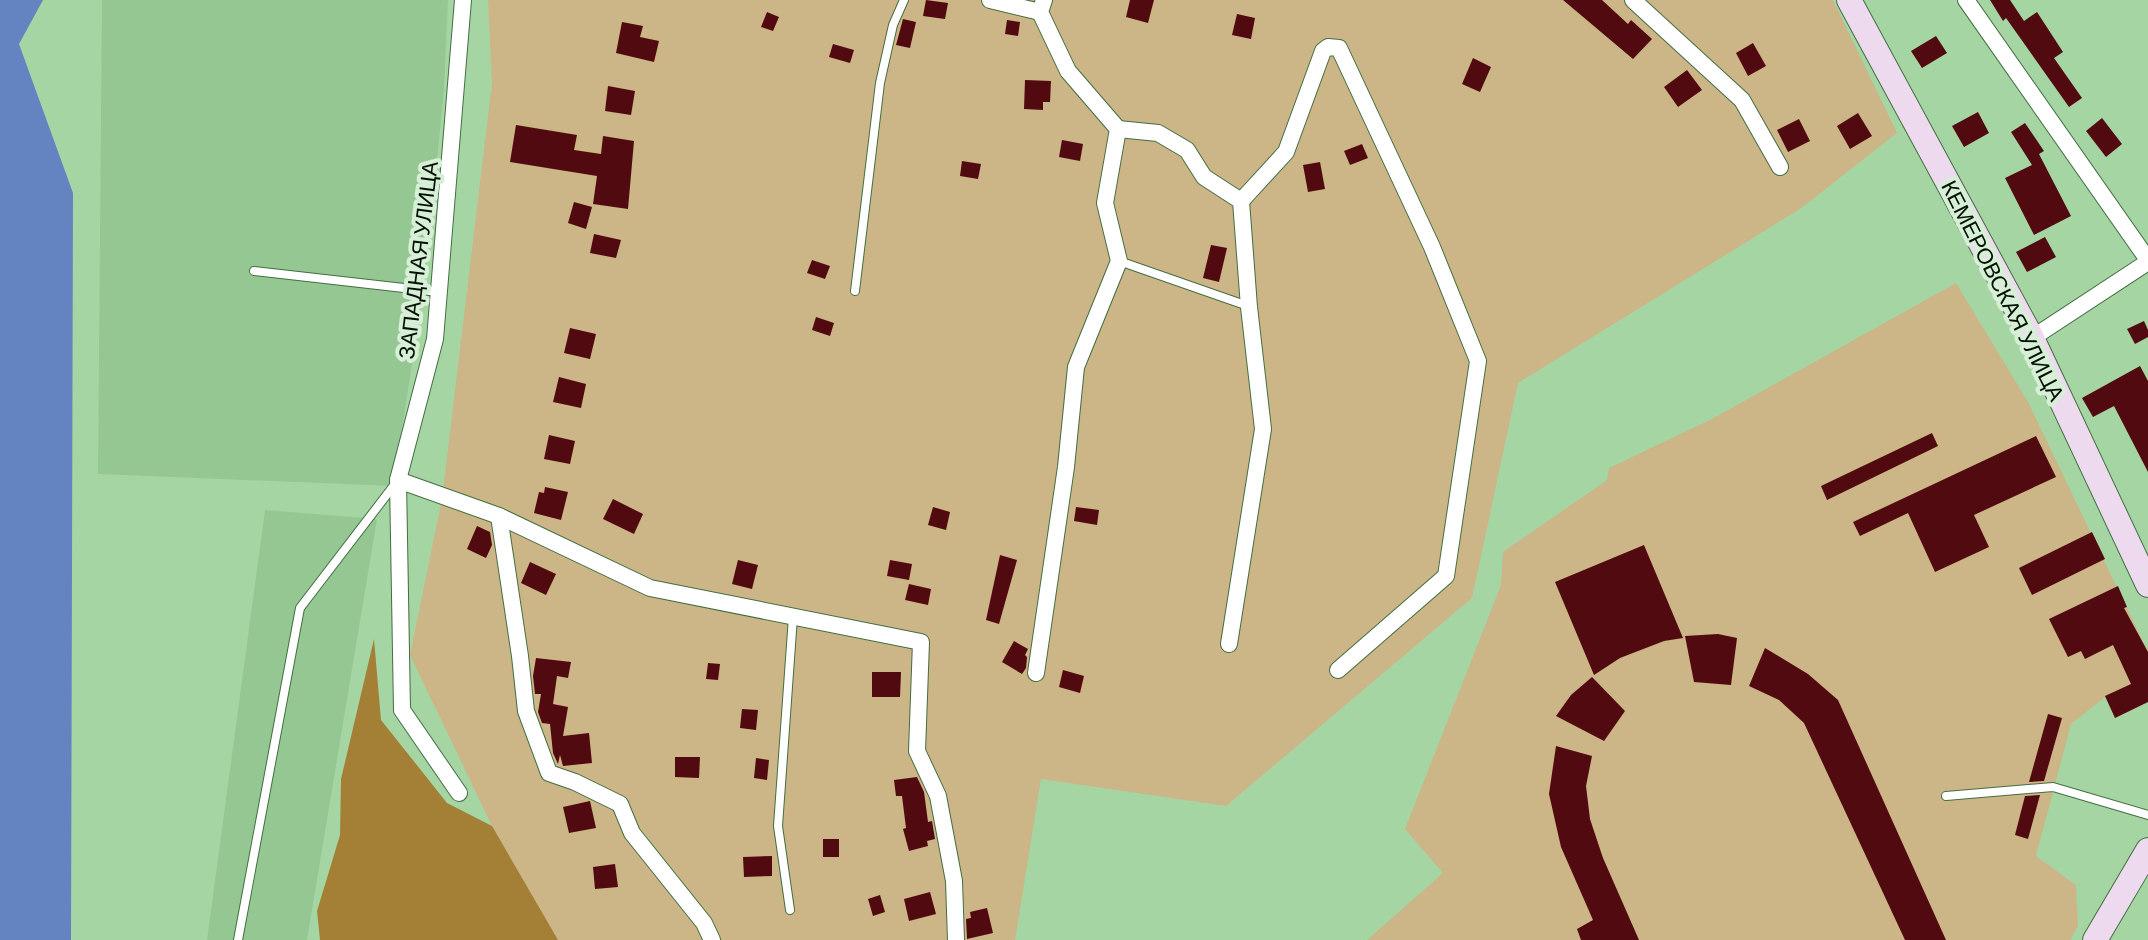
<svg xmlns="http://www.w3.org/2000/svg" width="2148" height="940" viewBox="0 0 2148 940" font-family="Barlow,sans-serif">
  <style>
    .built { fill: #95c793 }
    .green { fill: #ccb586 }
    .forest { fill: #a38035 }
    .water { fill: #6483c1 }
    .building { fill: #510a0f }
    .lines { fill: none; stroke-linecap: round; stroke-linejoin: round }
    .service-casing { stroke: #436e42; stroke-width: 10 }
    .minor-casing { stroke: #436e42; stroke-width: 18 }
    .secondary-casing { stroke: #436e42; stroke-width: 26 }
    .service { stroke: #fff; stroke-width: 8 }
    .minor { stroke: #fff; stroke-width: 16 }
    .secondary { stroke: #eddaef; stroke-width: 24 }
    .labels { text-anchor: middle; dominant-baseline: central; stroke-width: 8; stroke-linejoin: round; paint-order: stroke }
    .street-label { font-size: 22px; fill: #021002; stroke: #d7efd6 }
  </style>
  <rect width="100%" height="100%" fill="#a6d5a4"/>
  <g class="built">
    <path d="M102 0H448L444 90 425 281 393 486 98 474Z"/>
    <path d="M265 510 377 519 307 940H207Z"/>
  </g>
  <g class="green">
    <path d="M488 0H1833L1897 133 1800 209 1518 383 1472 598 1226 806 1041 779 1015 940H555L492 826 410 655 442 499 492 83Z"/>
    <path d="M1956 283 2028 402 2148 652V702L2115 718 2105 697 2071 724 2036 856 2076 885 2078 926 2070 940H1367L1443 873 1405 829 1501 585 1503 552 1607 480 1609 468 1710 420Z"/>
  </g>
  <path class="forest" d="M374 639 381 720 447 803 492 826 558 940H320L317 911 340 835 341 779Z"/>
  <path class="water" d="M0 0H43L19 44 73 193 71 940H0Z"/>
  <g class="building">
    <path d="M926 0 948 3 945 19 923 16Z"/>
    <path d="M1130 0H1154L1148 23 1126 17Z"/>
    <path d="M1563 0H1602L1628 24 1631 20 1652 39 1633 59Z"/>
    <path d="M1990 0H2010L2024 21 2037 12 2063 52 2054 58 2082 98 2069 107 2006 18 2003 21Z"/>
    <path d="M767 12 779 17 773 31 761 27Z"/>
    <path d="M1237 14 1255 18 1251 39 1232 35Z"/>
    <path d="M903 19 916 22 910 48 896 45Z"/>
    <path d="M1007 20 1020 22 1018 36 1005 34Z"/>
    <path d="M622 22 643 26 640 37 659 41 654 62 616 53Z"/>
    <path d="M1936 36 1947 53 1922 68 1911 51Z"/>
    <path d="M1753 43 1766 66 1748 76 1736 53Z"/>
    <path d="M833 44 854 50 850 63 829 57Z"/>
    <path d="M1473 58 1491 67 1480 92 1462 84Z"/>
    <path d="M1687 70 1702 90 1678 107 1664 87Z"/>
    <path d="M1025 80 1051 81 1050 102H1043V110L1024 109Z"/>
    <path d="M608 86 635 91 631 115 605 111Z"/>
    <path d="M1978 112 1989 133 1964 147 1952 126Z"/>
    <path d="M1858 113 1872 136 1850 149 1837 126Z"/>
    <path d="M2102 118 2122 144 2106 157 2086 131Z"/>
    <path d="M1799 119 1810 141 1788 152 1777 130Z"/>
    <path d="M2025 123 2044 151 2039 154 2071 216 2034 235 2005 178 2032 165 2011 132Z"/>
    <path d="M516 125 577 135 574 150 601 154 603 136 634 141 628 209 593 204 597 176 510 162Z"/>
    <path d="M1062 140 1083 144 1080 161 1059 157Z"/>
    <path d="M1362 144 1368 158 1350 165 1344 151Z"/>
    <path d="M962 161 981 164 978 179 960 176Z"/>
    <path d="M1320 162 1325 189 1308 192 1303 165Z"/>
    <path d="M574 202 592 207 586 229 568 223Z"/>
    <path d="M594 234 621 240 616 258 590 253Z"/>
    <path d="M2045 237 2056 257 2027 272 2016 252Z"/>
    <path d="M1211 245 1227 248 1219 282 1203 278Z"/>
    <path d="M812 260 830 266 825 279 807 273Z"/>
    <path d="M816 317 834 323 830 336 812 330Z"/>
    <path d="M2144 321 2148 330V337L2135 344 2127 329Z"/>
    <path d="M570 328 596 334 590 359 564 353Z"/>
    <path d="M2140 366 2148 381V472L2114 406 2093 417 2082 398Z"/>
    <path d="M559 377 586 384 581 408 553 402Z"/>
    <path d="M1932 433 1938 446 1827 500 1821 486Z"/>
    <path d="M549 435 575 441 570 464 544 459Z"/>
    <path d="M2036 436 2056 477 1974 515 1989 547 1935 572 1908 513 1860 536 1853 522Z"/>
    <path d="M545 487 568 492 561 520 534 513 539 492 544 493Z"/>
    <path d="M613 499 643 514 634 534 603 519Z"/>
    <path d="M933 507 950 512 946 530 928 525Z"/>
    <path d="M1076 507 1099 510 1097 525 1074 521Z"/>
    <path d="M477 526 490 532 492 545 486 558 467 549Z"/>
    <path d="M2092 532 2105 559 2032 595 2019 568Z"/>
    <path d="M1644 545 1683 638 1664 641 1620 658 1594 675 1555 582Z"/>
    <path d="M1000 555 1017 560 999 624 986 620Z"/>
    <path d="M738 560 758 565 752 589 732 584Z"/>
    <path d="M890 560 912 564 909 580 887 576Z"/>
    <path d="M530 562 556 574 546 595 521 583Z"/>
    <path d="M909 584 931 589 928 605 905 600Z"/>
    <path d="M2118 586 2127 607 2124 608 2148 652V702L2115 718 2105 696 2131 684 2113 645 2085 659 2081 651 2068 657 2049 619Z"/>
    <path d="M1718 634 1737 638 1731 685 1694 682 1685 636Z"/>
    <path d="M1014 641 1028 649 1025 655 1027 657 1026 668 1022 674 1002 662Z"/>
    <path d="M1765 648 1808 674 1838 700 1946 940H1905L1804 723 1779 700 1749 686Z"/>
    <path d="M536 658 571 662 568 678 557 676 553 704 568 707 563 736 589 733 592 763 563 766 560 755 558 764 553 753 550 724 542 723 538 712 541 694H535L533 676Z"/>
    <path d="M708 663 720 664 718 680 706 679Z"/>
    <path d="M1063 670 1084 676 1080 693 1059 687Z"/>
    <path d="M872 672H901L900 697H872Z"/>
    <path d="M1592 677 1625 711 1604 741 1556 716 1571 695Z"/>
    <path d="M742 709 758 710 756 730 740 728Z"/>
    <path d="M2048 714 2062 718 2044 781 2029 782Z"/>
    <path d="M1556 746 1592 756 1586 786 1590 819 1603 858 1639 940H1581L1577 929 1593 920 1561 847 1549 794Z"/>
    <path d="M675 757H700L699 778 675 777Z"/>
    <path d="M756 758 769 760 767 780 754 778Z"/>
    <path d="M917 777 924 792 928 822 932 821 935 839 927 841 928 846 909 851 903 829 906 828 902 796H896L894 780Z"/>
    <path d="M2040 795 2028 839 2015 835 2025 796Z"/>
    <path d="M590 801 596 828 569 833 563 807Z"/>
    <rect x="823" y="839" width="16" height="18"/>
    <path d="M772 856V876L744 877 743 857Z"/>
    <path d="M615 864 618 887 595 889 593 867Z"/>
    <path d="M930 892 936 914 909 921 904 899Z"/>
    <path d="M880 895 885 912 873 916 868 899Z"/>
    <path d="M987 908 993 933 967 939 966 919 971 918 970 912Z"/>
  </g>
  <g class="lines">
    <defs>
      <g id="service">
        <path d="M1119 261 1248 306"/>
        <path d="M254 271 439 292"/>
        <path d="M855 291 880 83 893 25 904 0"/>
        <path d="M1946 796 2053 787 2148 815"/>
        <path d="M790 910 778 826 793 617"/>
        <path d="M238 940 300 608 395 484"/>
      </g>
      <g id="minor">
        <path d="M990 0 1040 12"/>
        <path d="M1633 0 1742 100 1780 167"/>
        <path d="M1966 0 2148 260"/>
        <path d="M1118 129 1158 133 1187 150 1204 177 1241 201 1249 307 1263 429 1229 644"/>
        <path d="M1241 201 1286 152 1323 51 1328 47 1339 48 1432 247 1478 361 1446 576 1338 670"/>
        <path d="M2032 338 2148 262"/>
        <path d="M398 480 499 516 650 588 921 642 917 751 938 796 954 881 956 940"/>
        <path d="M499 516 520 656 526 711 549 773 575 782 620 804 632 833 704 923 712 940"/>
        <path d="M1036 673 1066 467 1076 367 1119 261 1105 203 1118 129 1068 71 1040 12 1044 0"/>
        <path d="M459 793 402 710 398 480 435 339 463 0"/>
      </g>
      <g id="secondary">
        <path d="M1849 0 2032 338 2148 585"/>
        <path d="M2095 940 2148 850"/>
      </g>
    </defs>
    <use href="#service" class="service-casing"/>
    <use href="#minor" class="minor-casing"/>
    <use href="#secondary" class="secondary-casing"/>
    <use href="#service" class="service"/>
    <use href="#minor" class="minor"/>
    <use href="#secondary" class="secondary"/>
  </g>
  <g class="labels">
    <g class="street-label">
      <text transform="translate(417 260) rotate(-83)">ЗАПАДНАЯ УЛИЦА</text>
      <text transform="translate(2004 290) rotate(63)">КЕМЕРОВСКАЯ УЛИЦА</text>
    </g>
  </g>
</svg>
